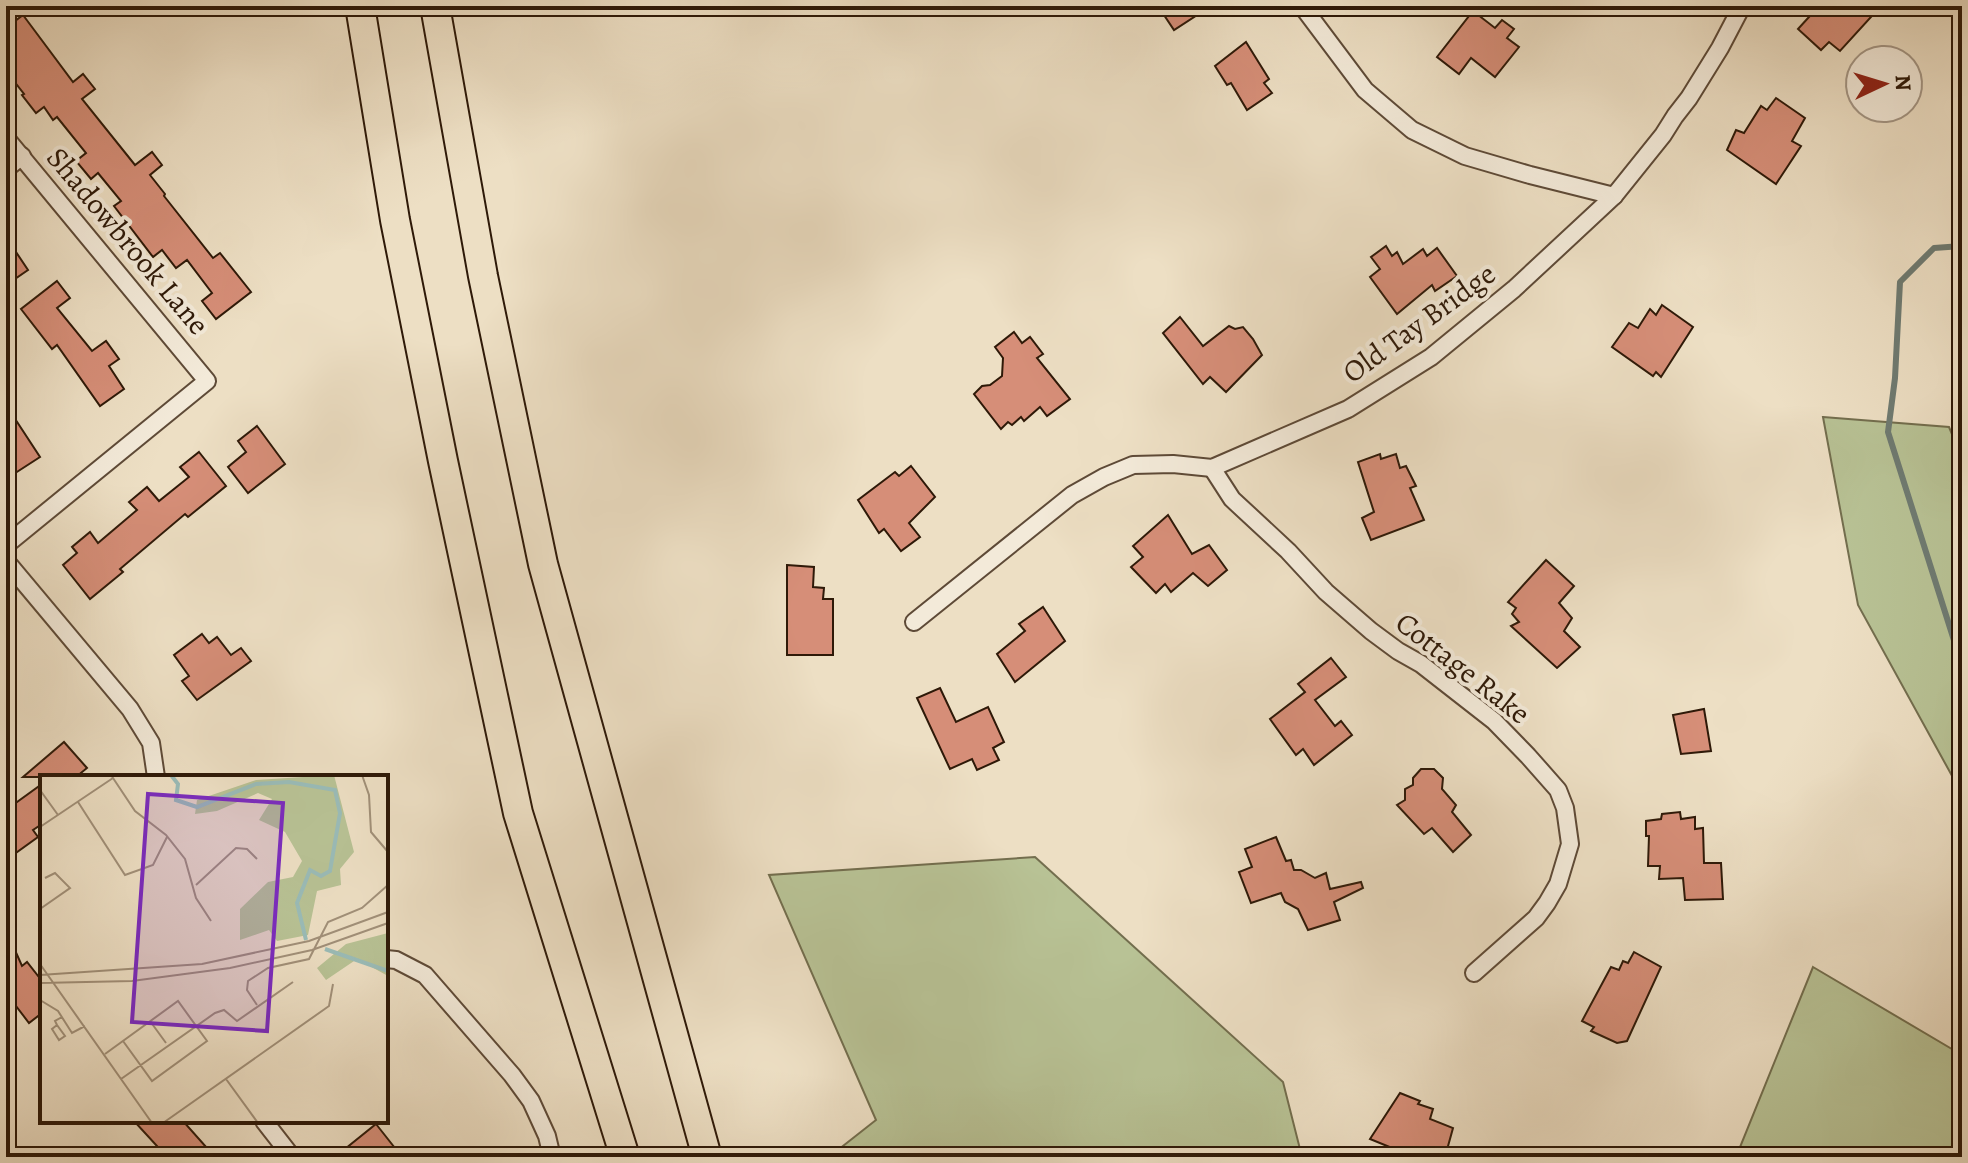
<svg xmlns="http://www.w3.org/2000/svg" width="1968" height="1163" viewBox="0 0 1968 1163" font-family="Alegreya,serif">
  <style>
    .green { fill: #b8c295; stroke: #736e4e; stroke-width: 2 }
    .lines { fill: none; stroke-linecap: round; stroke-linejoin: round }
    .stream { stroke: #6f7b72; stroke-width: 6 }
    .building { fill: #d68e78; stroke: #2e1908; stroke-width: 2 }
    .minor-casing { stroke: #5e4a37; stroke-width: 20 }
    .motorway-casing { stroke: #2e1908; stroke-width: 32 }
    .minor { stroke: #f3ead9; stroke-width: 16 }
    .motorway { stroke: #eddfc4; stroke-width: 28 }
    .labels { text-anchor: middle; dominant-baseline: central; stroke-width: 8; stroke-linejoin: round; paint-order: stroke }
    .street-label { font-size: 30px; fill: #2e1908; stroke: #f3ead9 }
    .inset-river { fill: none; stroke: #9abcb8; stroke-width: 4 }
    .inset-road { fill: none; stroke: #a19079; stroke-width: 2 }
    .view { fill: #7b2cbf; fill-opacity: 0.15; stroke: #7b2cbf; stroke-width: 4 }
    .inset-edge { fill: none; stroke: #2e1908; stroke-width: 4 }
  </style>
  <rect width="100%" height="100%" fill="#eddfc4"/>
  <filter id="stains"><feTurbulence type="fractalNoise" baseFrequency=".0025" numOctaves="4"/><feColorMatrix values="0 0 0 0 .2 0 0 0 0 .09 0 0 0 0 .02 0 0 0 .5 -.17"/></filter>
  <radialGradient id="worn" r=".72"><stop offset=".6" stop-color="#630" stop-opacity="0"/><stop offset="1" stop-color="#630" stop-opacity=".3"/></radialGradient>
  <g class="green">
    <path d="M1823 417 1949 427 1962 458V794L1858 605Z"/>
    <path d="M1035 857 1283 1082 1302 1157H829L876 1120 769 875Z"/>
    <path d="M1813 967 1962 1055V1157H1736Z"/>
  </g>
  <g class="lines">
    <path class="stream" d="M1962 246 1934 248 1900 282 1895 378 1888 432 1958 653 1962 661"/>
  </g>
  <g class="building">
    <path d="M1158 6H1211L1174 30Z"/>
    <path d="M1819 6H1881L1840 51 1829 42 1821 50 1798 29Z"/>
    <path d="M1473 11 1495 28 1502 20 1514 29 1507 38 1519 47 1495 77 1471 58 1459 74 1437 57Z"/>
    <path d="M23 15 73 82 83 74 95 89 82 99 135 165 152 152 162 165 150 175 165 194 164 196 213 258 220 253 251 292 216 319 202 301 212 293 187 260 176 268 162 250 153 257 114 206 121 201 98 173 91 179 76 161 86 153 57 117 53 120 44 107 36 113 22 95 24 94 6 71V28Z"/>
    <path d="M1246 42 1269 79 1264 83 1272 93 1247 110 1231 83 1227 85 1215 66Z"/>
    <path d="M1776 98 1805 118 1792 141 1801 146 1776 184 1727 150 1736 130 1744 133 1761 106 1767 110Z"/>
    <path d="M6 237 28 270 6 285Z"/>
    <path d="M1386 246 1392 256 1397 252 1403 264 1423 249 1427 256 1437 248 1457 276 1435 291 1432 285 1397 314 1370 277 1380 269 1371 257Z"/>
    <path d="M57 281 70 298 57 308 92 351 106 341 119 359 109 366 124 389 100 406 57 345 52 349 21 309Z"/>
    <path d="M1662 305 1693 327 1661 377 1656 372 1653 376 1612 347 1629 323 1638 328 1650 309 1656 315Z"/>
    <path d="M1180 317 1203 346 1229 326 1235 329 1243 327 1253 339 1262 355 1226 392 1210 377 1203 384 1163 333Z"/>
    <path d="M1014 332 1022 343 1030 337 1043 354 1037 358 1070 399 1047 416 1040 407 1024 421 1021 417 1012 425 1008 422 1001 429 974 394 982 386 990 385 1002 376 1003 358 995 347Z"/>
    <path d="M6 405 40 457 6 479Z"/>
    <path d="M257 426 285 464 248 493 228 467 246 452 238 441Z"/>
    <path d="M199 452 226 486 188 517 185 514 120 569 123 572 90 599 63 565 77 553 72 547 90 532 98 543 137 510 129 502 147 487 159 501 189 477 180 467Z"/>
    <path d="M1380 454 1381 459 1396 454 1400 468 1406 466 1416 486 1410 488 1424 520 1371 540 1362 518 1374 512 1358 462Z"/>
    <path d="M911 466 935 497 909 523 920 537 901 551 884 529 879 533 858 500 895 472 899 476Z"/>
    <path d="M1168 515 1192 554 1209 545 1227 570 1208 586 1193 573 1171 592 1165 584 1156 593 1131 567 1143 557 1133 546Z"/>
    <path d="M1546 560 1574 586 1559 603 1572 618 1564 631 1580 647 1557 668 1511 626 1519 622 1512 614 1516 608 1508 602Z"/>
    <path d="M787 565 814 567 813 587 824 588 823 599H833V655H787Z"/>
    <path d="M1043 607 1065 641 1015 682 997 654 1025 631 1019 624Z"/>
    <path d="M202 634 209 643 217 637 231 655 241 648 251 661 197 700 182 681 189 676 174 655Z"/>
    <path d="M1331 658 1346 677 1315 700 1335 726 1341 721 1352 735 1314 765 1303 749 1296 755 1270 719 1305 692 1298 684Z"/>
    <path d="M940 688 956 722 988 707 1004 742 993 748 999 760 977 770 972 759 950 769 917 698Z"/>
    <path d="M1704 709 1711 751 1681 754 1673 715Z"/>
    <path d="M64 742 87 768 76 777H23Z"/>
    <path d="M1421 769H1434L1443 778 1442 789 1456 805 1452 812 1471 835 1453 852 1432 828 1424 834 1397 805 1405 800V789L1413 785V778Z"/>
    <path d="M42 784V824L33 830 38 837 6 860V810Z"/>
    <path d="M1680 812 1681 819 1695 817V829L1703 828 1704 863H1721L1723 899 1685 900 1683 878 1659 879 1660 866H1648L1649 836H1646V821L1661 819 1662 814Z"/>
    <path d="M1276 837 1286 861 1291 860 1294 870H1301L1315 878 1326 873 1330 889 1361 882 1363 888 1334 902 1340 920 1308 930 1298 909 1285 902 1281 893 1251 903 1239 872 1252 867 1245 849Z"/>
    <path d="M6 930 22 966 27 962 42 981V1013L29 1023 6 993Z"/>
    <path d="M1634 952 1661 967 1627 1041 1617 1043 1591 1031 1594 1027 1582 1021 1611 967 1619 970 1623 961 1628 963Z"/>
    <path d="M1400 1093 1420 1101 1418 1104 1433 1109 1430 1119 1453 1128 1445 1157H1414L1370 1139Z"/>
    <path d="M134 1121H183L215 1157H167Z"/>
    <path d="M376 1124 402 1157H335Z"/>
  </g>
  <g class="lines">
    <defs>
      <g id="minor">
        <path d="M1302 6 1365 90 1412 130 1465 156 1530 175 1614 196"/>
        <path d="M6 138 207 381 6 545"/>
        <path d="M6 169 22 156"/>
        <path d="M1212 468 1232 499 1288 551 1326 592 1371 631 1398 651 1421 664 1494 721 1528 756 1558 790 1565 808 1570 844 1558 884 1547 903 1536 918 1474 973"/>
        <path d="M6 561 130 709 151 743 156 777"/>
        <path d="M914 622 1072 495 1104 477 1133 465 1173 464 1212 468 1348 409 1431 357 1514 289 1614 196 1663 135 1675 116 1689 98 1720 48 1742 6"/>
        <path d="M386 959 396 960 425 975 512 1075 531 1101 547 1136 552 1157"/>
        <path d="M264 1121 292 1157"/>
      </g>
      <g id="motorway">
        <path d="M360 6 395 220 443 461 518 813 625 1157"/>
        <path d="M435 6 483 276 543 564 707 1157"/>
      </g>
    </defs>
    <use href="#minor" class="minor-casing"/>
    <use href="#motorway" class="motorway-casing"/>
    <use href="#minor" class="minor"/>
    <use href="#motorway" class="motorway"/>
  </g>
  <g class="labels">
    <g class="street-label">
      <text transform="translate(128 241) rotate(50)">Shadowbrook Lane</text>
      <text transform="translate(1419 323) rotate(-36)">Old Tay Bridge</text>
      <text transform="translate(1463 668) rotate(38)">Cottage Rake</text>
    </g>
  </g>
  <g transform="translate(40 775)">
    <rect width="348" height="348" fill="#eddfc4"/>
    <path d="M294 0 314 77 300 94 301 110 277 116 268 160 237 166 229 155 200 165V134L228 107 253 102 262 86 245 57 219 45 232 24 218 18 177 36 155 39 157 25 216 5ZM348 158V201L317 184 286 205 277 193 306 169Z" fill="#b8c295"/>
    <path class="inset-river" d="M131 0 138 9 136 25 157 32 216 9 249 7 295 15 300 38 290 96 281 101 270 95 257 128 266 165M285 174 348 196"/>
    <path class="inset-road" d="M71 0 95 36 126 60 145 84 156 123 171 146M322 0 329 20 331 57 348 77M0 15 18 40M38 27 85 100 113 90 127 62M0 52 73 3M156 110 196 73 207 74 217 84M0 134 30 113 15 98 5 103M0 189 112 348M0 200 162 189 269 166 348 137M0 208 92 206 190 193 272 175 348 148M0 225 18 236 32 258 45 251M217 230 207 215 208 206 228 193 269 184 288 147 322 133 348 110M110 246 126 268M17 250 12 254 19 265 25 261 17 250 15 246 22 242M65 279 138 226 167 266 112 306 83 266M81 304 175 238 184 235 197 246 253 207M186 304 218 348M123 348 289 231 293 209"/>
    <path class="view" d="M108 19 243 28 227 256 92 247Z"/>
    <rect width="348" height="348" class="inset-edge"/>
  </g>
  <rect width="1968" height="1163" fill="none" stroke="#eddfc4" stroke-width="32"/>
  <rect x="8" y="8" width="1952" height="1147" fill="none" stroke="#2e1908" stroke-width="4"/>
  <rect x="16" y="16" width="1936" height="1131" fill="none" stroke="#2e1908" stroke-width="2"/>
  <g transform="translate(1884 84) rotate(86)"><circle r="38" fill="#f3ead9" stroke="#a49685" stroke-width="2"/>
  <path d="M0-6L14 30L0 20L-14 30Z" fill="#8f2418"/>
  <text y="-12" font-size="22" font-weight="bold" text-anchor="middle" fill="#2e1908">N</text>
  </g>
  <rect width="100%" height="100%" filter="url(#stains)"/>
  <rect width="100%" height="100%" fill="url(#worn)"/>
</svg>
